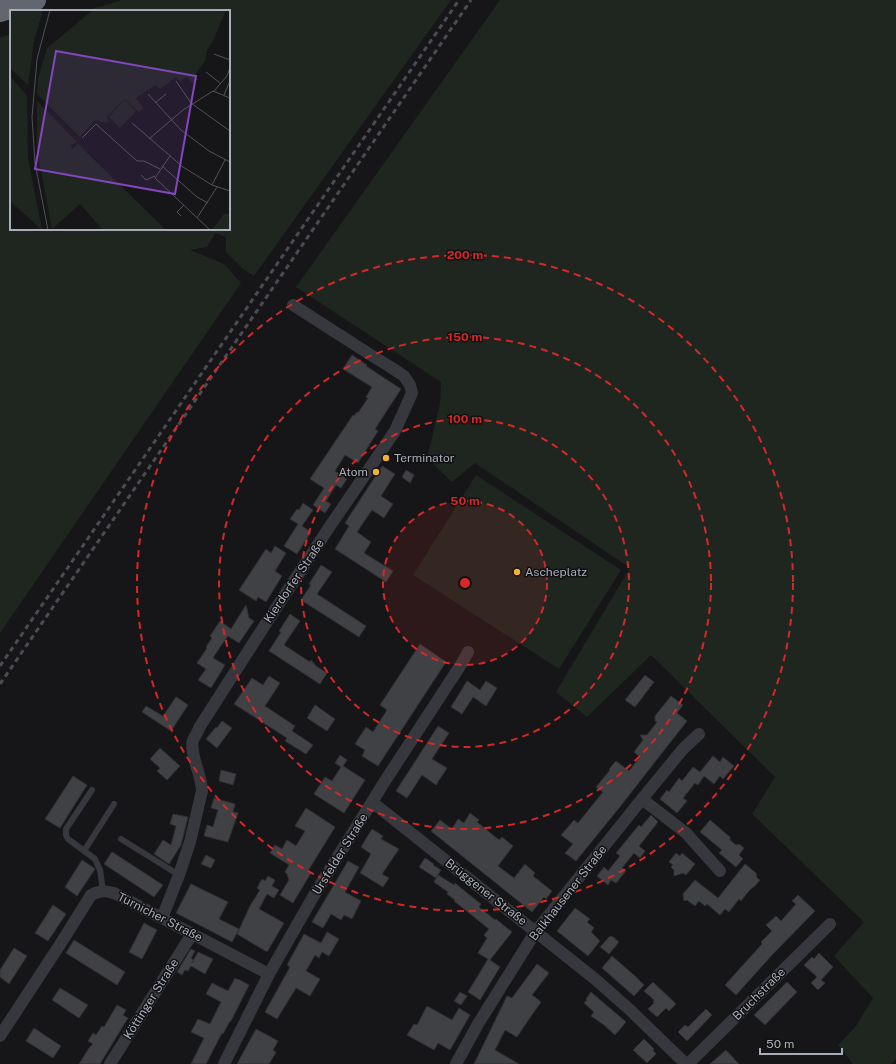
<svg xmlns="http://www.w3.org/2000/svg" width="896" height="1064" viewBox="0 0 896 1064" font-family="'Public Sans',sans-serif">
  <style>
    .green { fill: #1e261f }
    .building { fill: #404145; stroke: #303034 }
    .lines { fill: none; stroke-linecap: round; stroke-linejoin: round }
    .lane { stroke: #37383d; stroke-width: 6 }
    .street { stroke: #37383d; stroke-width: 12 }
    .highway { stroke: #63666e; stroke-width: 22 }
    .rail { stroke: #4a4c52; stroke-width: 3; stroke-dasharray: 5 4; stroke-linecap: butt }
    .ring { fill: none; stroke: #d62828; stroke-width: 2; stroke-dasharray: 7 5 }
    .poi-dot { fill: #f2b134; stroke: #111113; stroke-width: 1.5 }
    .labels { text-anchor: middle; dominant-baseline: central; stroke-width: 3; stroke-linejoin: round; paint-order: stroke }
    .poi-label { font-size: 12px; fill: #a8adb8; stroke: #111113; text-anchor: start }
    .street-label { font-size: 12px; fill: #a8adb8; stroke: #111113 }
    .inset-road { fill: none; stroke: #505258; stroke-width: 1 }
    .view { fill: #8446be; fill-opacity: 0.15; stroke: #8446be; stroke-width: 2 }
    .inset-edge { fill: none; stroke: #a8adb8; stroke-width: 2 }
    .centre { fill: #d62828; stroke: #111113; stroke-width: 2 }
    .ring-label { font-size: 12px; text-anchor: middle; font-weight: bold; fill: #d62828; stroke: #111113; stroke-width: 3; stroke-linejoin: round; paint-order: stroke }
  </style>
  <rect width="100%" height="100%" fill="#161618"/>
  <g class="green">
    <path d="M122 0H451L254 276 243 269 226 252V237L215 233 207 247 190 250 224 264 241 283 0 633V38L11 34V229H229V11H86Z"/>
    <path d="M500 0H896V1059L891 1064H853L838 1045 856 1026 873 998 834 956 864 922 752 814 775 777 651 655 587 717 556 692 630 568 475 463 452 482 427 458 440 404 441 382 296 287Z"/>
    <path d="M476 475 621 570 559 669 413 575Z"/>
  </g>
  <g class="building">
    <path d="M352 355 367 365 366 366 401 389 375 429 378 431 358 463 345 455 335 471 347 479 341 488 336 485 326 501 331 504 325 513 313 505 324 488 310 479 353 415 354 416 357 412 358 413 368 398 366 397 372 387 343 369Z"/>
    <path d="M382 466 395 474 381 496 393 504 384 518 372 510 357 532 371 542 364 553 393 571 386 582 335 549 349 526 345 523Z"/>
    <path d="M406 470 414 475 410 483 402 477Z"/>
    <path d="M303 503 313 510 302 526 311 532 297 554 284 546 298 524 290 519 297 509 299 510Z"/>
    <path d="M275 546 286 553 275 571 282 576 266 602 258 597 256 601 239 590 266 549 271 553Z"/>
    <path d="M321 565 332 572 317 594 366 626 359 637 301 600 311 585 309 584Z"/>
    <path d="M246 605 249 618 254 621 239 643 228 636 220 647 213 658 225 665 211 688 198 680 206 669 197 663 207 648 206 647 212 638 210 636 220 621 231 629Z"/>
    <path d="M290 614 300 621 284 645 310 662 311 660 316 666 327 673 320 684 269 651 281 632 279 631Z"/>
    <path d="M420 644 446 662 378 766 362 756 365 750 355 744 366 727 373 732 387 710 380 705Z"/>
    <path d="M645 675 654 682 635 707 625 700Z"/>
    <path d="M269 676 280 683 265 706 295 726 292 731 313 745 306 754 285 741 287 738 234 704 252 678 263 685Z"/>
    <path d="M467 681 480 690 486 681 497 688 486 706 473 697 462 714 451 707Z"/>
    <path d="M671 696 683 705 677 713 687 721 619 808 576 861 565 853 573 844 561 835 574 820 578 823 603 792 596 787 610 770 609 769 616 761 629 771 640 757 634 752 643 740 640 735H647L657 722 655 721V716Z"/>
    <path d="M176 697 188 705 171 731 142 712 146 706 163 716Z"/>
    <path d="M315 705 335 719 327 731 307 718Z"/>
    <path d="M222 721 232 728 217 748 206 739 216 727 217 728Z"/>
    <path d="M438 726 449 733 432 759 447 768 436 785 422 775 407 798 396 791Z"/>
    <path d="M160 748 180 766 167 780 157 771 160 768 150 759Z"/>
    <path d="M340 755 347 760 343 766 365 780 344 813 314 794 325 777 332 781 341 767 335 763Z"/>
    <path d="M713 756 720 762 723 757 734 766 723 779 720 776 714 784 704 776 698 785 695 783 683 798 687 801 677 813 660 799 667 790 669 792 679 778 682 781 693 767 700 772Z"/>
    <path d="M221 770 236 774 233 785 219 781Z"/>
    <path d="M73 776 87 785 60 828 45 819Z"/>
    <path d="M214 798 235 804 233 812 238 813 228 842 204 836 207 825 213 827 218 810 211 808Z"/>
    <path d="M306 808 335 827 308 871 311 873 293 903 280 895 289 880 287 874 285 872 289 865 270 853 275 845 282 849 287 840 296 846 305 831 295 826Z"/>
    <path d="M470 813 479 820 477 822 499 840 502 837 513 846 498 866 514 878 525 864 535 873 533 876 552 891 546 899 544 897 532 912 431 831 440 820 452 829 458 819 464 823Z"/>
    <path d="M173 814 188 817 181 845 169 864 154 854 163 840 171 845 176 826 170 824Z"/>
    <path d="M651 815 658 822 639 846 645 851 640 858 634 853 622 868 626 871 616 883 611 880 608 885 597 876 604 867 608 871 620 856 616 853 639 825 641 827Z"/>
    <path d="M710 820 730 837V840L736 845 739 844 744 848 739 855 743 859 736 867 719 853 722 850 700 832Z"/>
    <path d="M372 829 383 836 381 839 399 849 382 874 389 878 383 887 360 873 371 854 361 847Z"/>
    <path d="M112 852 163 885 154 897 104 864Z"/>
    <path d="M676 853 680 856 682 853 695 864 686 875 683 873 674 876V870L671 867 673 865 669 862Z"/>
    <path d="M206 855 215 860 211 868 201 864Z"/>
    <path d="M425 858 434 864 433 865 441 870 436 878 419 867Z"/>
    <path d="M82 860 94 868 95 869 77 896 65 887Z"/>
    <path d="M348 861 359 867 345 892 361 901 352 919 344 915 341 920 331 914 323 928 312 922Z"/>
    <path d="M745 864 756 873 757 878 760 880 754 887H753L748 892 741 901 739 899 729 912 725 909 720 915 707 904 705 906 699 901 695 906 687 900 684 901 683 894 695 880 718 898Z"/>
    <path d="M438 875 454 885 455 883 467 893 481 904 479 907 495 920 496 919 512 932 490 960 500 967 480 1000 468 992 488 959 478 953 487 938 484 935 489 929 454 901 455 900 447 894 448 892 434 882Z"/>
    <path d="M268 876 275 880 272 886 279 890 274 898 267 894 259 909 284 923 267 952 237 934 250 906 260 890 257 888 262 879 265 881Z"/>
    <path d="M191 884 228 902 219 919 239 929 232 942 176 913Z"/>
    <path d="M798 895 815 911 773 954 736 995 725 985 762 944 761 942 772 931 766 925 776 916 781 921 796 904 792 901Z"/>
    <path d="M53 905 66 914 48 941 35 933Z"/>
    <path d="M575 908 590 919 587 922 594 928 591 932 600 941 588 956 557 931Z"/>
    <path d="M144 923 157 930 142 959 129 952Z"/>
    <path d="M327 932 339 939 329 956 322 952 319 958 315 955 306 971 320 979 310 996 296 988 277 1019 265 1012 290 967 287 965 304 934 321 943Z"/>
    <path d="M610 936 611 937 612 936 619 942 609 954 600 947Z"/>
    <path d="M74 940 125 972 117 985 66 953Z"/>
    <path d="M14 948 27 956 9 984 0 977V970Z"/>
    <path d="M191 949 195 951 191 958 194 960 192 963 198 952 213 959 205 974 191 966 188 971 185 970 182 975 177 972Z"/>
    <path d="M819 953 833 967 821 980 825 983 818 990 811 983 817 977 804 965 812 957 814 959Z"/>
    <path d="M612 956 635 976 644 985 634 996 602 968Z"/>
    <path d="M537 964 549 973 532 995 541 1002 527 1022 517 1037 505 1030 495 1050 519 1064H474L507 996 512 998Z"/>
    <path d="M235 978 238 980V979L249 985 231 1021H230L223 1034 222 1033 206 1064H191L204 1038 191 1032 198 1019 210 1024 221 1002 206 994 212 983 228 991Z"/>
    <path d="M653 982 676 1004 669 1011 666 1008 657 1017 648 1009 654 1003 653 1002 654 1000 644 991Z"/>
    <path d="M787 982 797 992 765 1025 754 1015Z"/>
    <path d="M60 988 88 1005 79 1018 52 1000Z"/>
    <path d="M460 992 467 996 461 1005 454 1001Z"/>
    <path d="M591 992 626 1022 615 1035 604 1025 591 1016 594 1012 584 1003 587 1000 586 999Z"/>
    <path d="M117 1005 126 1010 123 1015 128 1018 100 1064H79L89 1048 93 1044 88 1041 93 1033 96 1035 102 1026 104 1027Z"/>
    <path d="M427 1006 452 1020 459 1008 470 1015 450 1050 438 1043 434 1050 407 1035 414 1024 417 1025Z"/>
    <path d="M706 1009 712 1015 687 1041 678 1032 685 1025 688 1027Z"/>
    <path d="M34 1028 61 1046 53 1058 26 1041Z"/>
    <path d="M256 1029 278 1041 273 1050 276 1052 269 1064H237Z"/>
    <path d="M644 1039 654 1049 653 1050 656 1054 647 1063 633 1050Z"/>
    <path d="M726 1050 739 1064H710Z"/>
  </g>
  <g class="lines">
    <g class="lane">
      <path d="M92 790 66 829V835L68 839 95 859 100 870 103 891"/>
      <path d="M121 839 179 875"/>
      <path d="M84 851 114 804"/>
    </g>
    <g class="street">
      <path d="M642 799 686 833 720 871"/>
      <path d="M372 802 595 979 629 1009 686 1064"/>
      <path d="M162 918 179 875 190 842 202 791C202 776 189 753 193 740 195 736 198 732 199 728L263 628 330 526 395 431 412 393 410 385 404 376 392 368 363 350 293 305"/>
      <path d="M0 1036 61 943 91 895C100 890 104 891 114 893L269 974"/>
      <path d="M110 1064 192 934"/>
      <path d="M224 1064 269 974 317 890 385 781 462 663 468 652"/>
      <path d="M456 1064 478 1024 536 931 642 799 683 749 699 734"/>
      <path d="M688 1064 830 924"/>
    </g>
    <path class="highway" d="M0 11 35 0"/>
    <g class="rail">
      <path d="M0 666 459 0"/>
      <path d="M0 684 471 0"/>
    </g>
  </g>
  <circle cx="465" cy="583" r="82" fill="#d62828" fill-opacity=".12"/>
  <g class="ring">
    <circle cx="465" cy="583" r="82"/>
    <circle cx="465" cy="583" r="164"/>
    <circle cx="465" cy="583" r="246"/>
    <circle cx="465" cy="583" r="328"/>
  </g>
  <g class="poi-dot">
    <circle cx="386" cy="458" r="4"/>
    <circle cx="376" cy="472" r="4"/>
    <circle cx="517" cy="572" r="4"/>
  </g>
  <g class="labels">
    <g class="poi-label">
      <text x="394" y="458">Terminator</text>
      <text x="368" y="472" text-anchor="end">Atom</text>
      <text x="525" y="572">Ascheplatz</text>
    </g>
    <g class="street-label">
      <text transform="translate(294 581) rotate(-56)">Kierdorfer Straße</text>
      <text transform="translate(340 854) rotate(-58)">Ursfelder Straße</text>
      <text transform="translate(486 892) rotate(38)">Brüggener Straße</text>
      <text transform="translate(568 893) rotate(-52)">Balkhausener Straße</text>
      <text transform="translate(160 917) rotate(27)">Türnicher Straße</text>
      <text transform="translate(759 994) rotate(-45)">Bruchstraße</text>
      <text transform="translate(151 999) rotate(-58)">Köttinger Straße</text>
    </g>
  </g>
  <g transform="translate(10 10)">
    <rect width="220" height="220" fill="#161618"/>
    <path d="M0 0H33L24 31 18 75 0 58ZM83 0H216L202 33 197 40 195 51 185 65 188 70 182 73 177 67 170 71 166 67 150 79 145 75 126 88 133 98 129 102 114 89 97 107 99 111 95 113 85 110 70 127 27 84 28 68 37 38ZM0 66 17 86 18 148 32 220 0 191ZM114 90 126 101 110 118 99 107ZM27 91 67 132 61 135 62 139 68 134 156 220H93L70 194 42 219 27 140ZM214 204H220V220H202Z" fill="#1e261f"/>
    <path class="inset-road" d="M204 44 220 50M196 62 210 73M166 71 181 93 220 121M204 81 217 66 220 58M138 84 171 120 199 141 220 152M214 85 220 71M145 93 156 84M122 113 173 157 202 175 220 181M72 128 86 114 127 151H134L150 159M139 129 173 100 203 81 220 88M160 146 145 168 200 220M152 156 187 187 198 193M131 165 136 170 145 166M202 175 215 150M171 206 167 202 174 195M187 208 207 177M38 220 25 153 22 107 27 49 40 0"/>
    <path class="view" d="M46 41 186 66 165 184 25 159Z"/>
    <rect width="220" height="220" class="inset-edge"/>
  </g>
  <circle cx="465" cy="583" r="6" class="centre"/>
  <g class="ring-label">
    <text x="465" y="259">200 m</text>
    <text x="465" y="341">150 m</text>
    <text x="465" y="423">100 m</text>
    <text x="465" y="505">50 m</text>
  </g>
  <path d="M760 1048v6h82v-6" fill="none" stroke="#a8adb8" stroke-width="2"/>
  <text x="766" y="1048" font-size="12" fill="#a8adb8" stroke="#111113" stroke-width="3" paint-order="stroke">50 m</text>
</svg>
